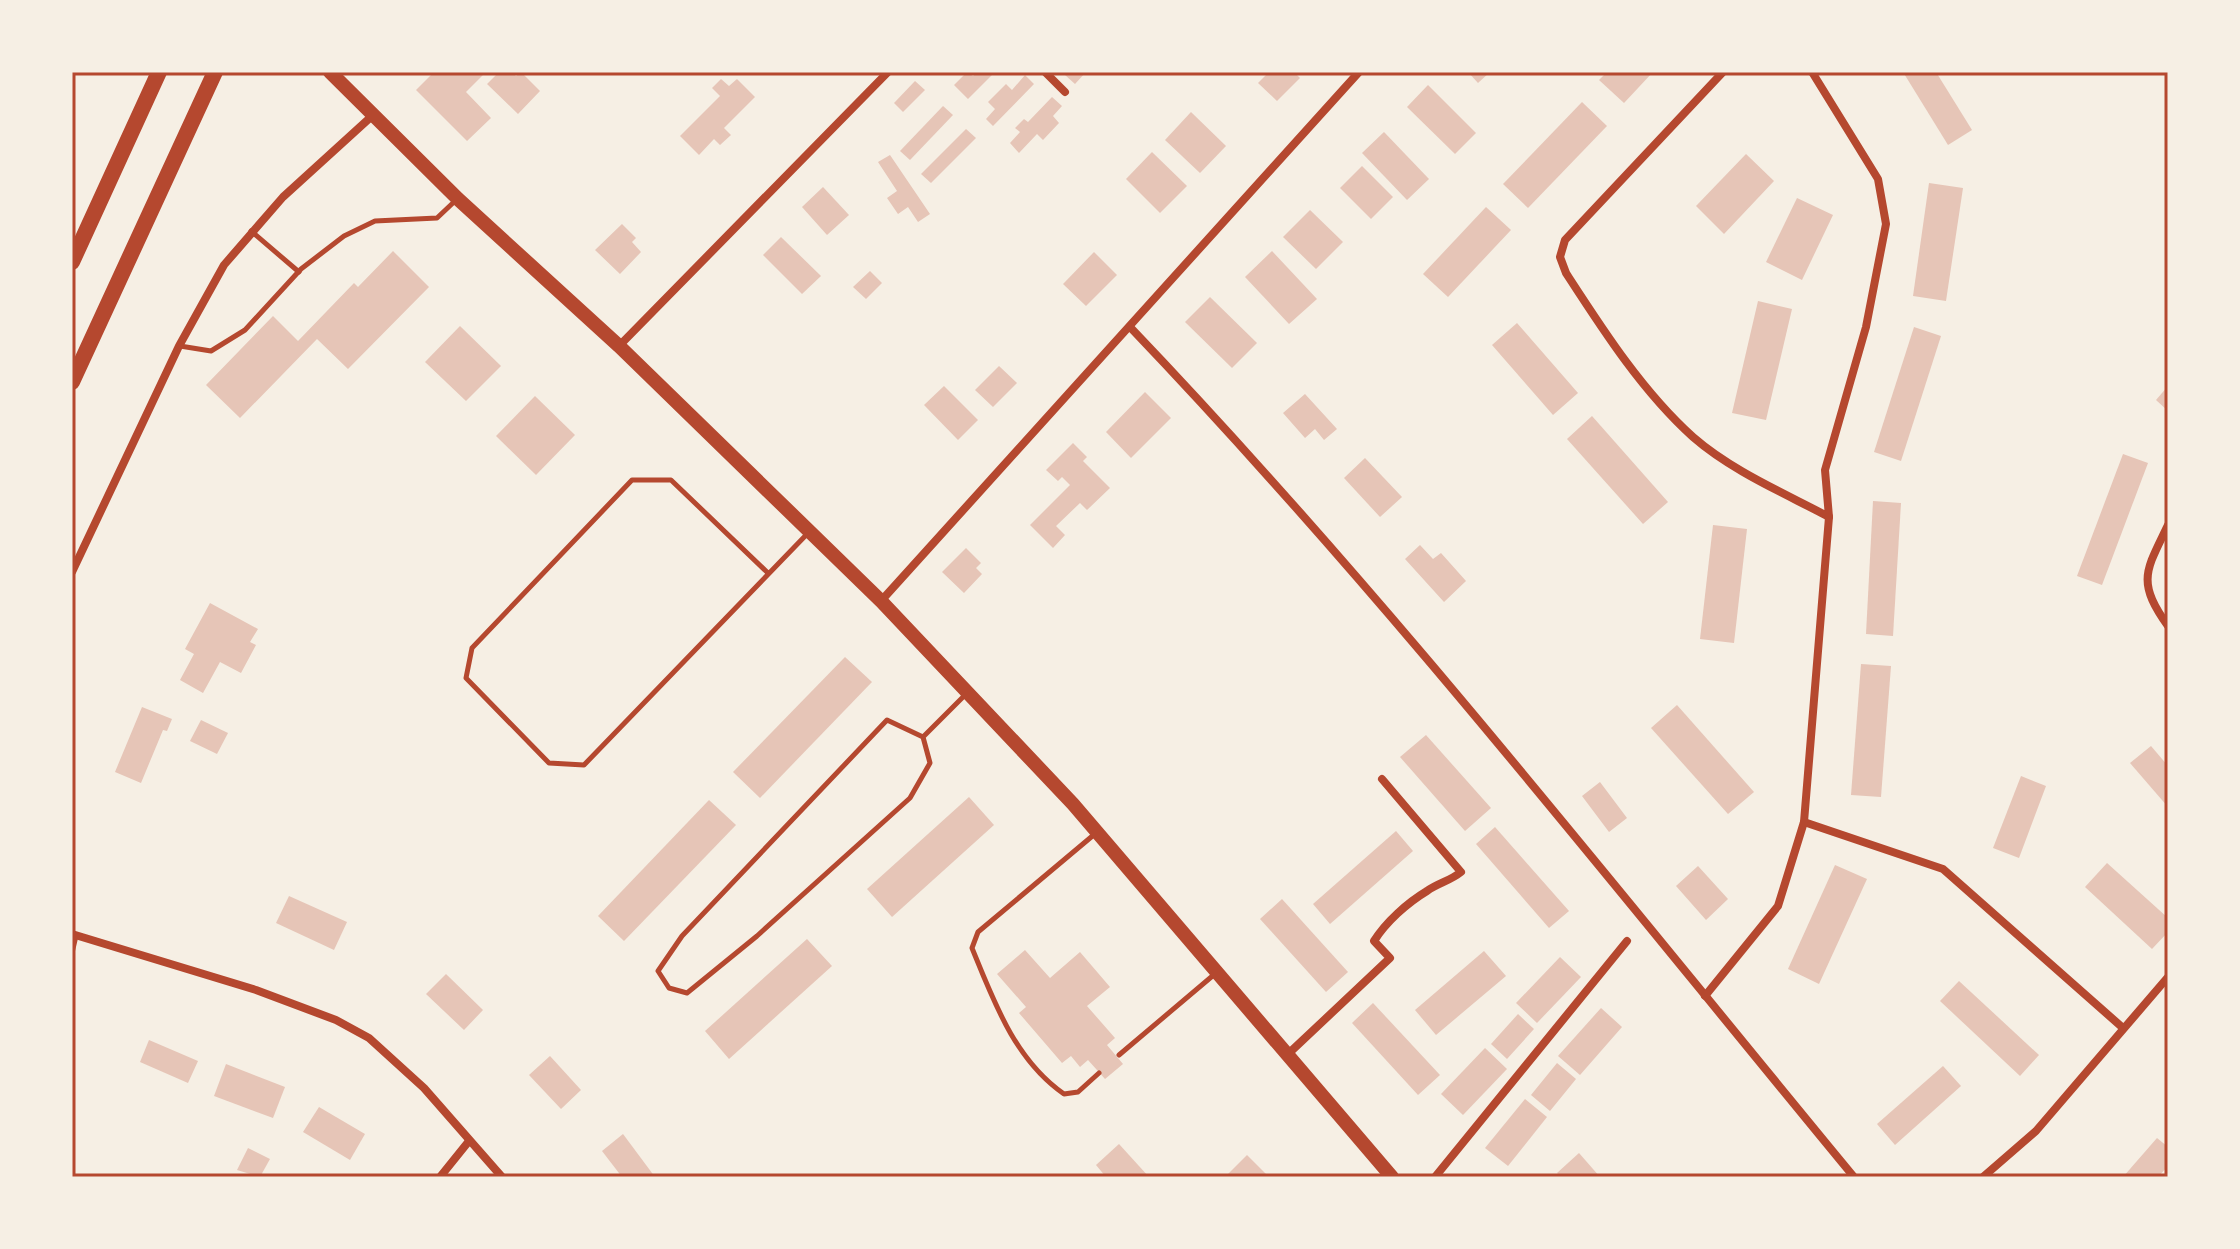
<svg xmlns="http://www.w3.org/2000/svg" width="2240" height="1249" viewBox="0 0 2240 1249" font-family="Jost,sans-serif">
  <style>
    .building { fill: #e6c5b7 }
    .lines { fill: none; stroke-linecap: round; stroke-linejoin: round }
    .service { stroke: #b5482f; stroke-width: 5 }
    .minor { stroke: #b5482f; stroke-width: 8 }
    .secondary { stroke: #b5482f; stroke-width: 14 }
    .motorway { stroke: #b5482f; stroke-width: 16 }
    .neatline { fill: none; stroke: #b5482f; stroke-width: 3 }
  </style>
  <rect width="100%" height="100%" fill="#f6efe4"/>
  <g class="building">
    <path d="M434 72H486L466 92 491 118 467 141 416 90Z"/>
    <path d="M499 72H512L516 76 521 72 540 91 518 114 487 84Z"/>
    <path d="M967 72 973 76 978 72H995L968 99 954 85Z"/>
    <path d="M1067 72H1086L1075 84 1065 75Z"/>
    <path d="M1269 72H1294L1300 78 1277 101 1258 83Z"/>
    <path d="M1468 72H1490L1478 83Z"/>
    <path d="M1607 72H1653L1624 103 1599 80Z"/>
    <path d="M1903 72H1936L1972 130 1948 145Z"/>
    <path d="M1025 75 1034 84 993 126 986 119 995 109 988 102 1006 84 1012 90Z"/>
    <path d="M721 79 729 86 737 79 755 97 724 128 731 135 720 145 714 139 699 155 680 136 720 96 712 88Z"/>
    <path d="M915 81 925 90 903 112 894 103Z"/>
    <path d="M1428 85 1476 133 1455 154 1407 107Z"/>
    <path d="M1052 97 1062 106 1053 116 1059 123 1043 140 1037 134 1019 153 1010 143 1020 132 1015 128 1024 119 1028 122Z"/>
    <path d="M1582 102 1607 126 1528 208 1503 184Z"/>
    <path d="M943 106 953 115 910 160 900 151Z"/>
    <path d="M1191 112 1226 146 1200 173 1165 140Z"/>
    <path d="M966 129 976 138 931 183 921 174Z"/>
    <path d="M1384 132 1429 179 1407 200 1362 153Z"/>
    <path d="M1152 152 1187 186 1160 213 1126 179Z"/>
    <path d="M1746 154 1774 181 1724 234 1696 206Z"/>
    <path d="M890 155 930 214 918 222 908 207 898 214 887 198 897 191 878 162Z"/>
    <path d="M1362 166 1393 197 1371 219 1340 188Z"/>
    <path d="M1929 183 1963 188 1946 301 1913 296Z"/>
    <path d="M823 187 849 215 827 235 802 207Z"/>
    <path d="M1797 198 1833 215 1802 280 1766 262Z"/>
    <path d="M1486 207 1511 230 1448 297 1423 274Z"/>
    <path d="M1310 210 1343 242 1316 269 1283 237Z"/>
    <path d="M622 224 636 238 632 242 641 252 620 274 595 250Z"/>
    <path d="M781 237 821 276 802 294 763 255Z"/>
    <path d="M393 251 429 287 348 369 317 339 240 418 206 385 273 316 298 341 354 283 358 287Z"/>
    <path d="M1272 251 1317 299 1289 324 1245 277Z"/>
    <path d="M1094 252 1117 275 1086 306 1063 284Z"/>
    <path d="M870 271 882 283 866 299 853 287Z"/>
    <path d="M1210 297 1257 343 1232 368 1185 322Z"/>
    <path d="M1758 301 1792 309 1766 420 1732 413Z"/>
    <path d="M1517 323 1578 393 1553 415 1492 345Z"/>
    <path d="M460 326 501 366 466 401 425 362Z"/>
    <path d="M1914 327 1941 336 1901 461 1874 452Z"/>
    <path d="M999 366 1017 383 993 407 975 390Z"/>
    <path d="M944 386 978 420 958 440 924 405Z"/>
    <path d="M2168 386V411L2156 400Z"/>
    <path d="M1145 392 1171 418 1131 458 1106 432Z"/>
    <path d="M1305 394 1337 429 1324 440 1315 429 1305 438 1283 413Z"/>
    <path d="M535 396 575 435 536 475 496 436Z"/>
    <path d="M1592 416 1668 502 1643 524 1567 439Z"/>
    <path d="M1073 443 1087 457 1083 461 1110 488 1087 510 1080 503 1056 526 1065 535 1053 548 1030 525 1070 485 1062 477 1058 481 1046 470Z"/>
    <path d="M2123 454 2148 463 2102 585 2077 576Z"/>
    <path d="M1365 458 1402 497 1380 517 1344 478Z"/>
    <path d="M1873 501 1901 503 1893 636 1866 634Z"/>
    <path d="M1713 525 1747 529 1734 643 1700 639Z"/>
    <path d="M1420 545 1433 559 1441 553 1466 581 1444 602 1405 559Z"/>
    <path d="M966 548 981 563 976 568 982 574 964 593 942 572Z"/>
    <path d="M210 603 258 629 250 642 256 645 241 673 220 662 203 693 180 680 194 654 185 649Z"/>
    <path d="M845 657 872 682 760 798 733 772Z"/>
    <path d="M1861 664 1891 666 1881 797 1851 795Z"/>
    <path d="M1677 705 1754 792 1728 814 1651 728Z"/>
    <path d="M142 707 172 719 167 731 163 730 141 783 115 772Z"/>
    <path d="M201 720 228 733 217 754 190 741Z"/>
    <path d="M1426 735 1491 808 1465 831 1400 757Z"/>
    <path d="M2151 746 2168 766V807L2130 763Z"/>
    <path d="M2021 776 2046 786 2019 858 1993 848Z"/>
    <path d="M1600 782 1627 818 1609 832 1582 796Z"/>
    <path d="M969 797 994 825 892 917 867 889Z"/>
    <path d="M709 800 736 825 624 941 598 916Z"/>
    <path d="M1495 827 1569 911 1549 928 1476 844Z"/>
    <path d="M1396 831 1413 851 1330 924 1313 904Z"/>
    <path d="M2107 863 2168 918V932L2152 949 2085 887Z"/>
    <path d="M1835 865 1867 879 1819 984 1788 969Z"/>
    <path d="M1698 866 1728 899 1706 920 1676 886Z"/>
    <path d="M289 896 347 922 334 950 276 923Z"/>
    <path d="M1282 899 1348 972 1326 992 1260 919Z"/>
    <path d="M807 939 832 966 729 1059 705 1031Z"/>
    <path d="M1025 950 1050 978 1080 952 1110 987 1087 1006 1115 1038 1107 1045 1123 1064 1105 1079 1088 1060 1080 1067 1071 1056 1062 1063 1019 1013 1026 1007 997 974Z"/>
    <path d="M1484 951 1506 976 1436 1035 1415 1010Z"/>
    <path d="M1560 957 1581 977 1537 1023 1516 1003Z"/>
    <path d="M446 974 483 1010 464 1030 426 994Z"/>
    <path d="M1959 981 2039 1055 2020 1076 1940 1001Z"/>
    <path d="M1373 1003 1440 1075 1418 1095 1352 1023Z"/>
    <path d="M1601 1008 1622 1027 1580 1075 1558 1056Z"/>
    <path d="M1518 1014 1534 1029 1507 1059 1491 1044Z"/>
    <path d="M149 1040 198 1061 188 1083 140 1062Z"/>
    <path d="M1485 1048 1507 1069 1463 1115 1441 1094Z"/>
    <path d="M550 1056 581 1090 561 1109 529 1075Z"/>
    <path d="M1557 1063 1576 1079 1550 1111 1531 1095Z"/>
    <path d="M226 1064 285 1087 273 1118 214 1096Z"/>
    <path d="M1943 1066 1961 1086 1895 1145 1877 1124Z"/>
    <path d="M1525 1099 1547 1117 1508 1166 1485 1148Z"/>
    <path d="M319 1107 365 1134 350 1160 303 1132Z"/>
    <path d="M623 1134 655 1177H622L602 1151Z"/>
    <path d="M2157 1138 2168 1147V1166L2158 1177H2123Z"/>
    <path d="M1119 1144 1149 1177H1106L1096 1165Z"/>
    <path d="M248 1148 270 1159 260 1177 237 1170Z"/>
    <path d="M1579 1153 1600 1177H1561L1557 1173Z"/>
    <path d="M1247 1155 1269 1177 1227 1175Z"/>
  </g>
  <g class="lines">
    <g class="service">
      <path d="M251 231 299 272"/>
      <path d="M180 346 211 351 245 330 301 269 344 236 375 221 437 218 455 201"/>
      <path d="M768 573 671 480H632L472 648 466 678 549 763 584 765 809 532"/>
      <path d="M923 737 887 720 682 936 658 971 669 988 687 993 757 936 910 798 930 763 923 737 967 693"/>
      <path d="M1096 833 978 932 972 948C994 1002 1015 1060 1064 1094L1078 1092 1099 1073"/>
      <path d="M72 953 76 936"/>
      <path d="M1119 1055 1216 973"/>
    </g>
    <g class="minor">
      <path d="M1045 72 1065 92"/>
      <path d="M1723 72 1565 240 1560 257 1566 273C1603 330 1642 391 1693 437 1732 471 1784 493 1829 517L1825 470 1866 327 1886 224 1878 179 1812 72"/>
      <path d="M1130 327C1387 596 1617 890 1854 1177"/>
      <path d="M619 346 888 72"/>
      <path d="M2168 525C2146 571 2136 581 2168 626"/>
      <path d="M72 572 179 346 224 265 283 197 372 116"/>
      <path d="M881 601 1359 72"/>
      <path d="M1804 822 1943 869 2123 1028"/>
      <path d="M72 934 256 990 336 1020 369 1038 424 1088 502 1177"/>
      <path d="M1705 996 1778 906 1804 822 1829 517"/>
      <path d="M1287 1055 1390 958 1374 941C1386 922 1407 903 1427 891 1438 883 1450 881 1461 872L1382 779"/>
      <path d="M440 1177 469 1141"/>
      <path d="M1435 1177 1627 941"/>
      <path d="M1983 1177 2036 1131 2168 977"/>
    </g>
    <path class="secondary" d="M330 72 458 199 619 346 881 601 1073 804 1392 1177"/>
    <g class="motorway">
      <path d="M72 262 159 72"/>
      <path d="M72 382 215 72"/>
    </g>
  </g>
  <rect width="2240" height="1249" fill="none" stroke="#f6efe4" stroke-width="148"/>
  <rect x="74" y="74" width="2092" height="1101" class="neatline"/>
</svg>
